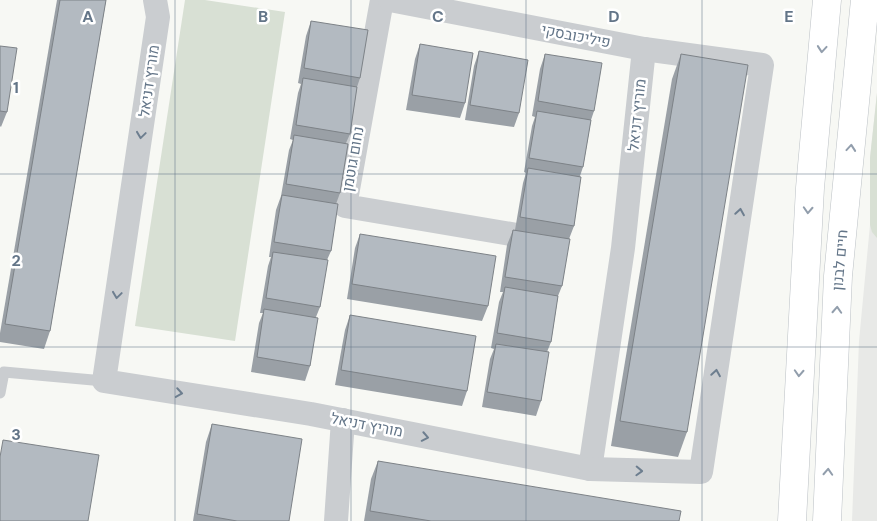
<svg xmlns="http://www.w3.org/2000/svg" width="877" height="521" viewBox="0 0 877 521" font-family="'DM Sans',Heebo,sans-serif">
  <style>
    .built { fill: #e8e9e7 }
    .green { fill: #d8e0d4 }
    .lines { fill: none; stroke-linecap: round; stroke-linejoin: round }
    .secondary-casing { stroke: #bbc0c5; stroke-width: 29 }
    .lane { stroke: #cacdd0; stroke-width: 11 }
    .street { stroke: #cacdd0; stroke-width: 24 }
    .secondary { stroke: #fff; stroke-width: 28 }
    .wall { fill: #9aa0a6 }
    .building { fill: #b3bac1; stroke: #7d8287 }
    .oneway { stroke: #929eac }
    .oneway2 { stroke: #6d7e8f }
    .grid { fill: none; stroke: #637588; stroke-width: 1; stroke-opacity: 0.55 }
    .labels { text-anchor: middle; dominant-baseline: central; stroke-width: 5; stroke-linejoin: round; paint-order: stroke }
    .street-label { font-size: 15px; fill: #637588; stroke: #fff }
    .grid-label { font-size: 16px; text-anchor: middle; font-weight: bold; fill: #637588; stroke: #fff; stroke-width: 5; stroke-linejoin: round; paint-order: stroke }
  </style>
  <rect width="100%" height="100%" fill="#f7f8f4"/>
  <path class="built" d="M877 93V521H852L859 341 870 225V158Z"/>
  <g class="green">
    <path d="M185 0H205L285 12 235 341 135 326Z"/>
    <path d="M877 93V238L872 232 870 225V158Z"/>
  </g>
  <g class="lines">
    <defs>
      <g id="secondary">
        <path d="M792 521 810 188 827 0"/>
        <path d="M827 521 838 276 865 0"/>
      </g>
    </defs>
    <use href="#secondary" class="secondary-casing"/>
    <path class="lane" d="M0 393 4 372 104 381"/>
    <g class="street">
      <path d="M155 0 158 17 104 381 311 414 590 469 623 248 644 49"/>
      <path d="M382 0 345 206 517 235"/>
      <path d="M390 0 644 49 762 65 701 472 590 469"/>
      <path d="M336 521 343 420"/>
    </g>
    <use href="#secondary" class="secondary"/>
  </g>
  <g class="wall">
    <path d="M57 0H106L50 331 44 349 0 342V333Z"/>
    <path d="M311 21 360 78 357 87 350 134 346 143 340 193 336 204 331 251 327 260 320 307 316 317 310 366 305 381 251 372 259 323 263 313H260L268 266 271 257H269L276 210 281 196 289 150 293 140 290 139 298 93 301 84 298 83 306 36Z"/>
    <path d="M420 44 465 103 460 118 406 110 415 59Z"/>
    <path d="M0 46 7 112 1 127 0 126Z"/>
    <path d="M479 51 519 113 514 127 465 120 474 66Z"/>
    <path d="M545 54 594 111 591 120 583 167 580 176 574 226 569 239 562 286 558 296 551 342 547 352 541 401 536 416 482 407 490 359 494 349 491 348 499 302 503 292H500L507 245 513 230H515L523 183 526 173 524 172 532 126 535 117 532 116 540 69Z"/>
    <path d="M681 54 687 432 678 457 611 446 672 79Z"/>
    <path d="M360 234 488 306 482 321 347 299 355 248Z"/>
    <path d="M350 315 467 391 462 406 335 385 345 330Z"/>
    <path d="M212 424 289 521H193L206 442Z"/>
    <path d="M378 461 679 521H364L371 479Z"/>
  </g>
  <g class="building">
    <path d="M60 0H106L50 331 5 324Z"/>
    <path d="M311 21 368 30 360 78 304 68Z"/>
    <path d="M420 44 473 53 465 103 412 95Z"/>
    <path d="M0 46 17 48 7 112 0 111Z"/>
    <path d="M479 51 528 60 519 113 470 105Z"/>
    <path d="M545 54 602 63 594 111 538 101Z"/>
    <path d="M681 54 748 65 687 432 620 421Z"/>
    <path d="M303 78 357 87 350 134 296 125Z"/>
    <path d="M537 111 591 120 583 167 529 158Z"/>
    <path d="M294 135 348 144 340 193 286 184Z"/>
    <path d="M528 168 581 177 574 226 520 217Z"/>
    <path d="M282 195 338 204 331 251 274 242Z"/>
    <path d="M513 230 570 239 562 286 505 277Z"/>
    <path d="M360 234 496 256 488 306 352 284Z"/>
    <path d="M273 252 328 260 320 307 266 298Z"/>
    <path d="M505 287 558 296 551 342 497 333Z"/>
    <path d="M264 309 318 318 310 366 257 357Z"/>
    <path d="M350 315 476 336 467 391 341 370Z"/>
    <path d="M496 344 549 352 541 401 487 392Z"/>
    <path d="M212 424 302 439 289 521H237L197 514Z"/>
    <path d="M3 440 99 455 88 521H0V457Z"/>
    <path d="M378 461 681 511 679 521H431L370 511Z"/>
  </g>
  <defs><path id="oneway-chevron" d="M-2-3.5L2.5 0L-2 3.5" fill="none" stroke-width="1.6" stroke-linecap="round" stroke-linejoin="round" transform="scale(1.25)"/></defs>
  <g class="oneway">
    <use href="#oneway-chevron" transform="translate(822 49) rotate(95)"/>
    <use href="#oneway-chevron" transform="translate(851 148) rotate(-85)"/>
    <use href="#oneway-chevron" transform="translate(808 210) rotate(93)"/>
    <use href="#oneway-chevron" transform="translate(837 310) rotate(-87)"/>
    <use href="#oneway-chevron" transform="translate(799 373) rotate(93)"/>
    <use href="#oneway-chevron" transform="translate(828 472) rotate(-87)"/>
  </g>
  <g class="oneway2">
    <use href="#oneway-chevron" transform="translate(141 135) rotate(98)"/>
    <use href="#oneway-chevron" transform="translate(740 212) rotate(-81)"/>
    <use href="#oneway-chevron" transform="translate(117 295) rotate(98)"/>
    <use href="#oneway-chevron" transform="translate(716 373) rotate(-81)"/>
    <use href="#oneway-chevron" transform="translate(179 393) rotate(9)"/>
    <use href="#oneway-chevron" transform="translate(425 437) rotate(11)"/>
    <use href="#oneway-chevron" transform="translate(639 471) rotate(2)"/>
  </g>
  <path class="grid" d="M175 0V521M351 0V521M526 0V521M702 0V521M0 174H877M0 347H877"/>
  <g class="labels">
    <g class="street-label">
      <text transform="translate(576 36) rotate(11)">פיליכובסקי</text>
      <text transform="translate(149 81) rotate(-82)">מוריץ דניאל</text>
      <text transform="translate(637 115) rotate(-84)">מוריץ דניאל</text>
      <text transform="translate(353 159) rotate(-80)">נחום גוטמן</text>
      <text transform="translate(840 260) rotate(-85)">חיים לבנון</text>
      <text transform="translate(367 425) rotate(11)">מוריץ דניאל</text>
    </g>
  </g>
  <g class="grid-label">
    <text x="88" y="22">A</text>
    <text x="263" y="22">B</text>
    <text x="438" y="22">C</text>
    <text x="614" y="22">D</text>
    <text x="789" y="22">E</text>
    <text x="16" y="93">1</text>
    <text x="16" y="266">2</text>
    <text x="16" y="440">3</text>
  </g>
</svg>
